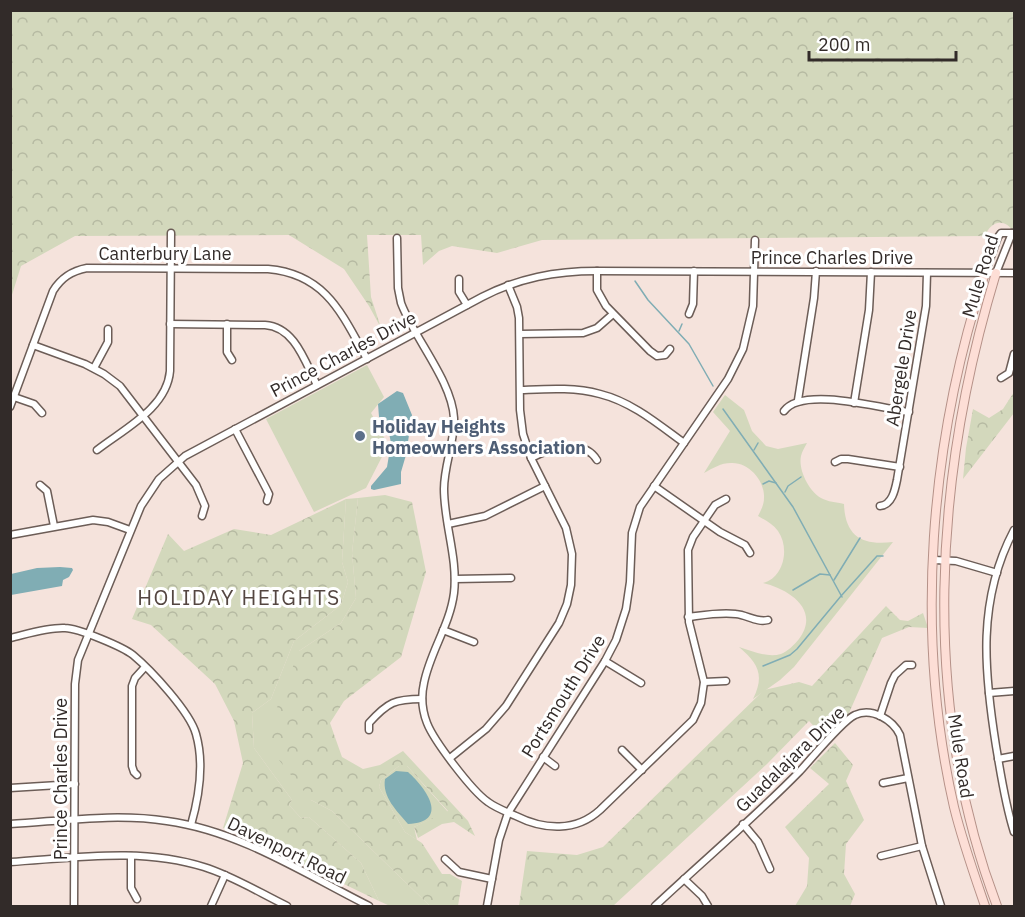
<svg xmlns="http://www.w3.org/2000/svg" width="1025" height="917" viewBox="0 0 1025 917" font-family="'IBM Plex Sans',sans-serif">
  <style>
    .green { fill: #d3d8bc }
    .forest { fill: url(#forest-crowns) }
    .water { fill: #80adb4 }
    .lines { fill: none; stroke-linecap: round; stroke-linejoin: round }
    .stream { stroke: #80adb4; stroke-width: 1.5 }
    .minor-casing { stroke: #6c5d57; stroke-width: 9 }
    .major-casing { stroke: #b59188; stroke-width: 10 }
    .minor { stroke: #fff; stroke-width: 6 }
    .major { stroke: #fdded6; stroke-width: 8 }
    .service-dot { fill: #5c6f8a; stroke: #fff; stroke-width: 2 }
    .labels { text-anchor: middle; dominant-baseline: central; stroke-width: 6; stroke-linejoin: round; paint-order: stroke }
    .street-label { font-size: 18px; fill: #322b29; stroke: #fff }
    .service-label { font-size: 18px; font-weight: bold; fill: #4e5e75; stroke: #fff; text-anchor: start }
    .quarter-label { font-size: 21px; letter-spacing: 1.5px; fill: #544641; stroke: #fff }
  </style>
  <defs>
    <pattern id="forest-crowns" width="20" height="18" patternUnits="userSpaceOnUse" patternTransform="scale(1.5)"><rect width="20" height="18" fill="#d3d8bc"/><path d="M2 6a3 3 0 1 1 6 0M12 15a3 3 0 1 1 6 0" fill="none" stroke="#b6baa2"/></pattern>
  </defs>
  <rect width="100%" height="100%" fill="#f5e3dc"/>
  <g class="green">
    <path d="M367 365 384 397 371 413 388 445 366 488 314 512 266 419Z"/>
    <path d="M725 395 744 410 752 431 766 446 778 449 807 443C805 447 802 451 801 456 798 470 809 491 821 498 828 502 836 502 844 504 845 536 862 546 893 542L794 667 780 680 753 699C765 675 758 663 739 647 752 651 767 658 781 654 788 651 794 645 799 639 821 609 788 589 763 583 784 578 790 548 778 531 773 524 765 520 758 516 761 510 764 505 764 498 765 481 749 462 731 463 721 463 713 468 704 473L730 431 713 412Z"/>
    <path d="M358 498 352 553 356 598 341 623 299 651 311 800 332 811 430 906H390L379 901 361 863 309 817 301 818 289 805 292 800 254 748 252 713 271 699 294 641 341 605 348 582 342 562 346 499Z"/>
    <path d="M399 766H407L448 812 414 827 417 840 405 832 379 787 381 780Z"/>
  </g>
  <g class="forest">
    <path d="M11 11H1014V232C1005 218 991 220 985 236L542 240 497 253 452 246 439 251 423 265 421 235H367L371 297 381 328 369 306 344 269 289 235 75 236 21 266 11 298Z"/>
    <path d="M1014 392V413L963 479 966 448 973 409 989 418 1003 409Z"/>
    <path d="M385 495 412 502 426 572 401 657 344 701 330 723 342 757 363 769 380 765 403 751 468 821 475 836 454 822 442 824 418 838 414 827 448 811 407 766H399L381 780 379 787 405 832 422 843 442 874H450L462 881 458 906H430L332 811 311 800 279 760 269 728 299 651 341 623 356 598 352 553 358 498Z"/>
    <path d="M346 499 342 562 348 582 341 605 294 641 271 699 252 713 254 748 292 800 289 805 301 818 309 817 361 863 379 901 259 843 223 828 243 763 234 721 215 684 151 625 132 619 168 534 184 551 234 529 271 535Z"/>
    <path d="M886 606 900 620 908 621 923 613 928 628 909 627 882 638 849 713 824 737 809 721 767 764 613 906H519L527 851 577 855 603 847 764 690 799 682 812 686Z"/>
    <path d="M835 743 853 765 846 781 864 820 846 844 844 874 855 894 850 906H795L807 886 809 858 785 827 829 784 810 768Z"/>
  </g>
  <g class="water">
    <path d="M397 391 403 393 412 415 406 455 401 472V484L374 490 371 489V486L387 467 391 443 389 433 379 417 378 404Z"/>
    <path d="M60 567 72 568 73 570 69 577 63 580 62 586 11 595V574L37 568Z"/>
    <path d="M396 771 408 772C427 789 450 822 408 824 397 811 382 797 385 779Z"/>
  </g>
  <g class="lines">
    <g class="stream">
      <path d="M635 281 648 300 689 344 713 386"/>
      <path d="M679 331 682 324"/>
      <path d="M723 409 793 507 842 597"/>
      <path d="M754 450 758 443"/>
      <path d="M763 484 769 481 776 483"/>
      <path d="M785 492 788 486 801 477"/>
      <path d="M834 580 860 538"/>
      <path d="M793 590 820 574 830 575"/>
      <path d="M763 666 790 655 797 649 841 596 877 556H883"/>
    </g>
    <defs>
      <g id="minor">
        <path d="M397 238 398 288 401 303C414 338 452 381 454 418 455 441 444 465 444 489 444 524 458 558 454 593 450 625 430 652 424 683 421 696 422 710 427 723 434 741 472 791 488 802 496 808 507 812 516 816 544 830 576 832 600 810L693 720 701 703 704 682 689 622 688 550 693 537 715 505 726 499"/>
        <path d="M597 271V290L606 306 650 351 657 356 665 355 670 349"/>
        <path d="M985 273 998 237 1001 233H1014"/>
        <path d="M996 273 1012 233"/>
        <path d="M459 279V292L467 305"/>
        <path d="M689 314 693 304 694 271"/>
        <path d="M170 324 265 325C295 327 305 362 317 385"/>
        <path d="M227 324V352L232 360"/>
        <path d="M520 334 583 333 597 328 613 314"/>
        <path d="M33 345 85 364 104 374 120 386 196 485 205 506 202 516"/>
        <path d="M94 368 108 342V329"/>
        <path d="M1001 378 1009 373 1014 354"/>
        <path d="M521 390C547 389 574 387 600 394 632 402 658 424 684 443"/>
        <path d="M14 397 34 404 42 413"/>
        <path d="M798 400 814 298 816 271"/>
        <path d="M854 403 869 310 871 272"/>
        <path d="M10 407 53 291C61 278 71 271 87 268L268 269C326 274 342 314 367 359"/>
        <path d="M784 411C802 386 881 408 909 412"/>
        <path d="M235 429 266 488 269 494 267 501"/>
        <path d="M97 450C124 429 167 408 170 371L171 233"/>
        <path d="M531 458C549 449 583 437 597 460"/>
        <path d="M835 462 841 459H848L900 467"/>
        <path d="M40 485 47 491 54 526"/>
        <path d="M654 486 720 532 745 545 750 553"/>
        <path d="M880 506C892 505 895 490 897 480L926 306 927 273"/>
        <path d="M448 524 485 516 545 486"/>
        <path d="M1014 530C977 600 984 671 996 746 1001 775 1005 804 1014 832"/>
        <path d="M10 535 93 520 108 522 130 530"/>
        <path d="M934 560 956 561 997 573"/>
        <path d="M455 579 511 578"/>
        <path d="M688 617C704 615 720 612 736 614 747 615 757 623 768 620"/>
        <path d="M443 630 474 642"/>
        <path d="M10 638C27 634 48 627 65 628 78 628 123 647 133 655 151 670 190 712 196 734 204 762 199 797 191 825"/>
        <path d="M605 661 641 683"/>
        <path d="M704 682 726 681"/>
        <path d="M989 693 1014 691"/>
        <path d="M880 716 891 683 895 675 906 665H912"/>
        <path d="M369 730V723C388 702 395 699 422 699"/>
        <path d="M622 750 642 770"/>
        <path d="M543 757 555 766"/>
        <path d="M450 758 486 729 506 706 559 623 567 604 571 585 572 554 566 528 531 458 523 434 520 410 519 318 517 307 508 285"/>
        <path d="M998 759 1014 756"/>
        <path d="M137 775 134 772 132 766V686L135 678 145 667"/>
        <path d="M883 783 908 778"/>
        <path d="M10 788 75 784"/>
        <path d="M10 824C62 821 116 813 167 821 240 831 305 874 369 906"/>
        <path d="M743 824 758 842 770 869"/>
        <path d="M131 856V888L137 899"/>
        <path d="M881 856 922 846"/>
        <path d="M445 859 459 872 492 879"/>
        <path d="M10 862C74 858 142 847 204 867 233 876 260 893 287 906"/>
        <path d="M684 879 702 896 708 906"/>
        <path d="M74 906 75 684 78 660 141 506 159 479 185 456 482 297C519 278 555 271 597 271L1014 273"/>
        <path d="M211 906 225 875"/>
        <path d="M487 906 499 840 508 813 605 661 616 640 626 609 630 582 632 533 640 507 728 379 743 349 753 306 755 240"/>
        <path d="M655 906C703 861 754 818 800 771 811 759 843 720 855 715 872 707 893 720 900 735L922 846 941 906"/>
      </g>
      <g id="major">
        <path d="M985 273C930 442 914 632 954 807 962 840 974 874 985 906"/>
        <path d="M996 273C934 477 920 703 997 906"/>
      </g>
    </defs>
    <use href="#minor" class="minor-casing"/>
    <use href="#major" class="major-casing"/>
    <use href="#minor" class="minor"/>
    <use href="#major" class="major"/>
  </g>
  <circle class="service-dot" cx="360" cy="436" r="6"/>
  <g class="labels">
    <g class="street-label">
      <text x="165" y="253">Canterbury Lane</text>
      <text x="832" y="257">Prince Charles Drive</text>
      <text transform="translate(980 276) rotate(-73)">Mule Road</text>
      <text transform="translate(343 354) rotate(-28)">Prince Charles Drive</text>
      <text transform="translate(901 368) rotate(-81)">Abergele Drive</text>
      <text transform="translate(563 696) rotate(-58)">Portsmouth Drive</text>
      <text transform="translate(961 756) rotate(81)">Mule Road</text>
      <text transform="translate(790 759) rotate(-44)">Guadalajara Drive</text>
      <text transform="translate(60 779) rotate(-90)">Prince Charles Drive</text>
      <text transform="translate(287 850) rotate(26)">Davenport Road</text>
    </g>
    <g class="service-label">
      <text x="372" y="426">Holiday Heights<tspan x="372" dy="21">Homeowners Association</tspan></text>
    </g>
    <g class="quarter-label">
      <text x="239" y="597">HOLIDAY HEIGHTS</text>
    </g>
  </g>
  <rect width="1025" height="917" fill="none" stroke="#322b29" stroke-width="24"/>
  <path d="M809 51v9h147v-9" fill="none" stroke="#322b29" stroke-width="3"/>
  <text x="818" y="51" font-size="18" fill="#322b29" stroke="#ffffff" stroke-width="4.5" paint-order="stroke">200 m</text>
</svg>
